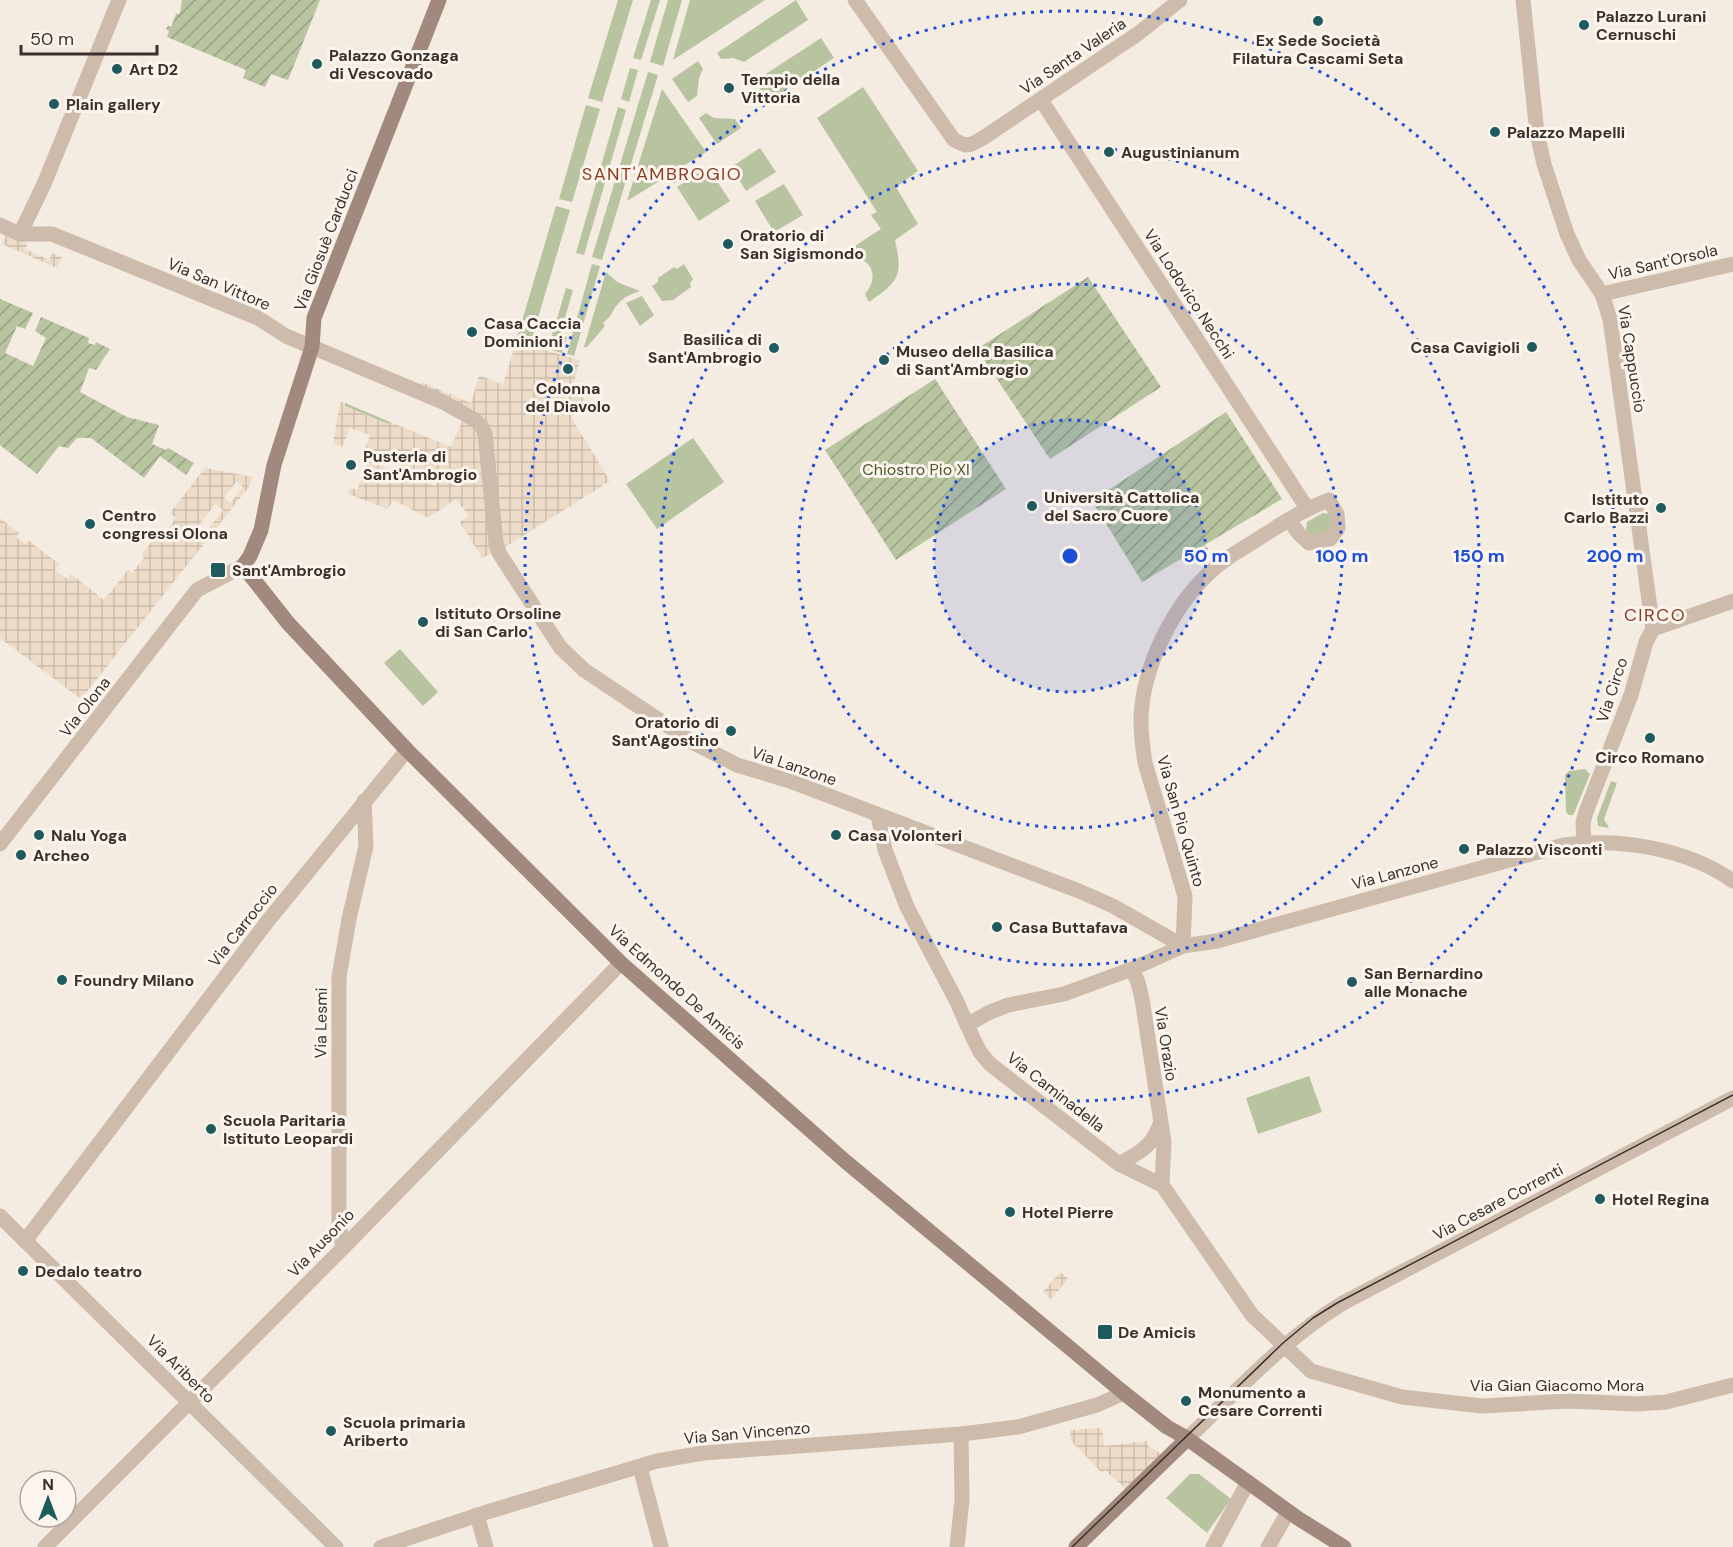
<svg xmlns="http://www.w3.org/2000/svg" width="1733" height="1547" viewBox="0 0 1733 1547" font-family="'DM Sans',sans-serif">
  <style>
    .grass { fill: #b8c4a0 }
    .garden { fill: url(#garden-furrows) }
    .plaza { fill: url(#plaza-grid); fill-rule: evenodd }
    .lines { fill: none; stroke-linecap: round; stroke-linejoin: round }
    .street { stroke: #cdbbac; stroke-width: 15 }
    .secondary { stroke: #a18a7d; stroke-width: 15 }
    .tram { stroke: #3b302b; stroke-width: 1.5 }
    .ring { fill: none; stroke: #1d4ed8; stroke-width: 3; stroke-dasharray: 3 6 }
    .poi-dot { fill: #1f5a5e; stroke: #fbf5ee; stroke-width: 2 }
    .labels { text-anchor: middle; dominant-baseline: central; stroke-width: 6; stroke-linejoin: round; paint-order: stroke }
    .poi-label { font-size: 16px; font-weight: bold; fill: #3b302b; stroke: #fbf5ee; text-anchor: start }
    .street-label { font-size: 16px; fill: #3b302b; stroke: #fbf5ee }
    .park-label { font-size: 16px; fill: #4a5a2e; stroke: #fbf5ee }
    .neighbourhood-label { font-size: 18px; letter-spacing: 1.5px; fill: #8c3b22; stroke: #fbf5ee }
    .centre { fill: #1d4ed8; stroke: #fbf5ee; stroke-width: 3 }
    .ring-label { font-size: 18px; text-anchor: middle; font-weight: bold; fill: #1d4ed8; stroke: #fbf5ee; stroke-width: 6; stroke-linejoin: round; paint-order: stroke }
  </style>
  <defs>
    <pattern id="garden-furrows" width="10" height="10" patternUnits="userSpaceOnUse" patternTransform="scale(1.5)"><rect width="10" height="10" fill="#b8c4a0"/><path d="M-1 1l2-2M0 10L10 0M9 11l2-2" fill="none" stroke="#97a083"/></pattern>
    <pattern id="plaza-grid" width="8" height="8" patternUnits="userSpaceOnUse" patternTransform="scale(1.5)"><rect width="8" height="8" fill="#ecdcc8"/><path d="M0 4h8M4 0v8" fill="none" stroke="#cbbdac"/></pattern>
  </defs>
  <rect width="100%" height="100%" fill="#f4ebe1"/>
  <g class="grass">
    <path d="M618 0H633L602 102 588 98Z"/>
    <path d="M651 0H660L641 60 633 58Z"/>
    <path d="M668 0H682L663 66 650 62Z"/>
    <path d="M690 0H765L673 60Z"/>
    <path d="M796 0 808 20 744 62 733 58 721 59 717 53Z"/>
    <path d="M821 38 834 58 763 105C759 97 762 88 758 79Z"/>
    <path d="M698 61 703 69 699 78 697 96 688 102 672 79Z"/>
    <path d="M630 68 638 70 629 102 621 99Z"/>
    <path d="M648 72 658 75 602 260 592 257Z"/>
    <path d="M863 87 918 171 896 187 918 224 895 240C903 275 899 282 869 302L865 294C881 275 870 255 845 257L847 251 881 229 871 215 877 212 817 118Z"/>
    <path d="M662 89 706 152 627 201Z"/>
    <path d="M586 105 600 109 572 202 559 199Z"/>
    <path d="M618 107 626 110 584 255 576 253Z"/>
    <path d="M706 113 714 118 735 119 741 128 717 144 699 118Z"/>
    <path d="M760 148 776 172 746 191 731 167Z"/>
    <path d="M708 167 730 201 699 221 677 187Z"/>
    <path d="M784 184 803 215 774 232 755 201Z"/>
    <path d="M556 206 570 210 530 345 516 341Z"/>
    <path d="M592 264 600 266 574 356 567 354Z"/>
    <path d="M684 264 693 279 690 283 691 287 673 300 662 301 652 286 658 282V278L674 267 677 269Z"/>
    <path d="M606 272 617 282 640 291C632 294 623 297 618 304 611 312 614 314 603 323L605 326 587 347H584Z"/>
    <path d="M566 288 573 290 560 335 567 337 562 353 548 349Z"/>
    <path d="M642 296 654 315 640 326 626 303Z"/>
    <path d="M345 403 390 422 388 424 345 406Z"/>
    <path d="M693 438 724 482 657 529 626 484Z"/>
    <path d="M1323 513 1331 514 1334 518 1327 532 1315 537 1308 535 1306 529 1307 522Z"/>
    <path d="M400 649 438 692 423 706 384 663Z"/>
    <path d="M1585 769 1590 774 1575 811 1573 815H1569L1566 812 1565 775 1569 771Z"/>
    <path d="M1611 781 1617 783 1604 819 1609 828 1598 826 1597 818Z"/>
    <path d="M1309 1076 1322 1112 1258 1134 1246 1098Z"/>
    <path d="M1190 1474H1199L1231 1499 1207 1533 1166 1498Z"/>
  </g>
  <g class="garden">
    <path d="M182 0H320L288 80 271 74 265 87 243 78 246 70 167 37 169 31 166 29 168 26 171 27 176 14 180 13Z"/>
    <path d="M1088 277 1161 387 1050 459 977 349Z"/>
    <path d="M0 299 33 313 25 329 17 326 5 353 33 366 46 338 35 331 41 317 89 338 88 343 95 345 96 342 110 349 96 370 89 368 80 392 127 417 159 425 152 444 166 450 168 448 194 463 186 475 160 456 144 478 91 438H77L68 448 59 446 37 474 0 445Z"/>
    <path d="M935 379 1006 489 896 560 825 450Z"/>
    <path d="M1226 412 1282 499 1142 582 1092 501Z"/>
  </g>
  <g class="plaza">
    <path d="M6 234 28 243 25 249 49 260 52 253 62 257 57 268 2 244Z"/>
    <path d="M516 342 580 360 573 386 589 405 571 417 610 481 510 544 482 558 460 522 469 516 456 499 428 518 393 500 388 509 348 494 351 488 357 490 368 461 435 486 437 481 364 452 370 435 350 428 342 447 333 443 340 402 345 403V406L388 424 390 422 451 447 463 419 415 397 421 382 471 403 479 375 503 385Z"/>
    <path d="M205 468 253 477 248 488 81 699 0 638V518L19 533 16 537 25 544 28 540 59 564 55 570 67 579 71 574 104 600 128 570 132 573 144 558 141 555 161 530 165 532 176 518 170 513ZM237 481 243 487 230 503 224 498ZM215 504 223 510 204 535 196 529Z"/>
    <path d="M1060 1272 1068 1279 1051 1299 1043 1292Z"/>
    <path d="M1102 1428 1104 1446 1147 1441V1445L1163 1455 1127 1490 1105 1470 1102 1473 1071 1441 1070 1430Z"/>
  </g>
  <g class="lines">
    <g class="street">
      <path d="M855 0 954 140 965 145 972 144 983 138 1139 33 1180 0"/>
      <path d="M1523 0 1537 133 1544 164 1567 234 1579 260 1602 294 1610 319 1653 629"/>
      <path d="M1041 100 1307 508"/>
      <path d="M0 225 20 234H52L258 318 286 336 443 402 475 420 482 427 485 434 496 543 499 553 560 647 584 670 692 742 737 765 790 781 1079 891 1113 906 1183 946"/>
      <path d="M20 234 44 184 119 0"/>
      <path d="M1602 294 1733 264"/>
      <path d="M878 815 885 850 907 907 956 1000 973 1038 980 1052 990 1064 1119 1164 1162 1185 1252 1315 1311 1371 1402 1397 1482 1406 1569 1401 1637 1404 1666 1402 1733 1385"/>
      <path d="M1584 843 1583 823 1586 812 1631 695 1646 642 1653 629 1733 601"/>
      <path d="M0 844 197 590 243 566"/>
      <path d="M1183 946 1185 896 1145 763C1143 750 1141 736 1141 722 1141 669 1174 602 1215 568 1228 556 1246 547 1261 537 1283 523 1304 509 1329 500L1337 514 1338 528 1330 539 1309 543 1300 535 1289 520"/>
      <path d="M1132 969 1138 982 1142 999 1164 1142 1162 1185"/>
      <path d="M967 1025 988 1013 1008 1005 1064 994 1132 969 1183 946 1217 941 1564 845C1620 838 1686 848 1733 881"/>
      <path d="M1119 1164C1140 1152 1152 1147 1160 1124"/>
      <path d="M0 1216 336 1547"/>
      <path d="M25 1241 267 922 407 750"/>
      <path d="M343 1248 339 1223V977L349 919 366 846 364 801"/>
      <path d="M1187 1439C1237 1391 1284 1339 1343 1303L1733 1098"/>
      <path d="M640 1467 661 1547"/>
      <path d="M477 1515 486 1547"/>
      <path d="M45 1547 343 1248 621 963"/>
      <path d="M381 1547 487 1512 657 1461 703 1453 961 1434 1018 1427 1097 1405 1124 1393"/>
      <path d="M957 1547 962 1500 961 1434"/>
      <path d="M1213 1547 1248 1482"/>
      <path d="M1268 1547 1288 1512"/>
    </g>
    <g class="secondary">
      <path d="M439 0 314 318 312 347 274 465 261 530 250 556 243 566 288 623 407 750 621 963 845 1161 1124 1393 1167 1427 1185 1437 1299 1519 1344 1547"/>
      <path d="M1076 1547 1187 1439"/>
    </g>
    <path class="tram" d="M1072 1547 1283 1343 1313 1318 1337 1303 1733 1095"/>
  </g>
  <circle cx="1070" cy="556" r="136" fill="#1d4ed8" fill-opacity=".12"/>
  <g class="ring">
    <circle cx="1070" cy="556" r="136"/>
    <circle cx="1070" cy="556" r="272"/>
    <circle cx="1070" cy="556" r="409"/>
    <circle cx="1070" cy="556" r="545"/>
  </g>
  <g class="poi-dot">
    <circle cx="1318" cy="21" r="6"/>
    <circle cx="1584" cy="25" r="6"/>
    <circle cx="317" cy="64" r="6"/>
    <circle cx="117" cy="69" r="6"/>
    <circle cx="729" cy="88" r="6"/>
    <circle cx="54" cy="104" r="6"/>
    <circle cx="1495" cy="132" r="6"/>
    <circle cx="1109" cy="152" r="6"/>
    <circle cx="728" cy="244" r="6"/>
    <circle cx="472" cy="332" r="6"/>
    <circle cx="1532" cy="347" r="6"/>
    <circle cx="774" cy="348" r="6"/>
    <circle cx="884" cy="360" r="6"/>
    <circle cx="568" cy="369" r="6"/>
    <circle cx="351" cy="465" r="6"/>
    <circle cx="1032" cy="506" r="6"/>
    <circle cx="1661" cy="508" r="6"/>
    <circle cx="90" cy="524" r="6"/>
    <rect x="210" y="562" width="16" height="16" rx="3"/>
    <circle cx="423" cy="622" r="6"/>
    <circle cx="731" cy="731" r="6"/>
    <circle cx="1650" cy="738" r="6"/>
    <circle cx="39" cy="835" r="6"/>
    <circle cx="836" cy="835" r="6"/>
    <circle cx="1464" cy="849" r="6"/>
    <circle cx="21" cy="855" r="6"/>
    <circle cx="997" cy="927" r="6"/>
    <circle cx="62" cy="980" r="6"/>
    <circle cx="1352" cy="982" r="6"/>
    <circle cx="211" cy="1129" r="6"/>
    <circle cx="1600" cy="1199" r="6"/>
    <circle cx="1010" cy="1212" r="6"/>
    <circle cx="23" cy="1271" r="6"/>
    <rect x="1097" y="1324" width="16" height="16" rx="3"/>
    <circle cx="1186" cy="1401" r="6"/>
    <circle cx="331" cy="1431" r="6"/>
  </g>
  <g class="labels">
    <g class="poi-label">
      <text x="1596" y="16">Palazzo Lurani<tspan x="1596" dy="18">Cernuschi</tspan></text>
      <text x="1318" y="40" text-anchor="middle">Ex Sede Società<tspan x="1318" dy="18">Filatura Cascami Seta</tspan></text>
      <text x="329" y="55">Palazzo Gonzaga<tspan x="329" dy="18">di Vescovado</tspan></text>
      <text x="129" y="69">Art D2</text>
      <text x="741" y="79">Tempio della<tspan x="741" dy="18">Vittoria</tspan></text>
      <text x="66" y="104">Plain gallery</text>
      <text x="1507" y="132">Palazzo Mapelli</text>
      <text x="1121" y="152">Augustinianum</text>
      <text x="740" y="235">Oratorio di<tspan x="740" dy="18">San Sigismondo</tspan></text>
      <text x="484" y="323">Casa Caccia<tspan x="484" dy="18">Dominioni</tspan></text>
      <text x="762" y="339" text-anchor="end">Basilica di<tspan x="762" dy="18">Sant'Ambrogio</tspan></text>
      <text x="1520" y="347" text-anchor="end">Casa Cavigioli</text>
      <text x="896" y="351">Museo della Basilica<tspan x="896" dy="18">di Sant'Ambrogio</tspan></text>
      <text x="568" y="388" text-anchor="middle">Colonna<tspan x="568" dy="18">del Diavolo</tspan></text>
      <text x="363" y="456">Pusterla di<tspan x="363" dy="18">Sant'Ambrogio</tspan></text>
      <text x="1044" y="497">Università Cattolica<tspan x="1044" dy="18">del Sacro Cuore</tspan></text>
      <text x="1649" y="499" text-anchor="end">Istituto<tspan x="1649" dy="18">Carlo Bazzi</tspan></text>
      <text x="102" y="515">Centro<tspan x="102" dy="18">congressi Olona</tspan></text>
      <text x="232" y="570">Sant'Ambrogio</text>
      <text x="435" y="613">Istituto Orsoline<tspan x="435" dy="18">di San Carlo</tspan></text>
      <text x="719" y="722" text-anchor="end">Oratorio di<tspan x="719" dy="18">Sant'Agostino</tspan></text>
      <text x="1650" y="757" text-anchor="middle">Circo Romano</text>
      <text x="51" y="835">Nalu Yoga</text>
      <text x="848" y="835">Casa Volonteri</text>
      <text x="1476" y="849">Palazzo Visconti</text>
      <text x="33" y="855">Archeo</text>
      <text x="1009" y="927">Casa Buttafava</text>
      <text x="1364" y="973">San Bernardino<tspan x="1364" dy="18">alle Monache</tspan></text>
      <text x="74" y="980">Foundry Milano</text>
      <text x="223" y="1120">Scuola Paritaria<tspan x="223" dy="18">Istituto Leopardi</tspan></text>
      <text x="1612" y="1199">Hotel Regina</text>
      <text x="1022" y="1212">Hotel Pierre</text>
      <text x="35" y="1271">Dedalo teatro</text>
      <text x="1118" y="1332">De Amicis</text>
      <text x="1198" y="1392">Monumento a<tspan x="1198" dy="18">Cesare Correnti</tspan></text>
      <text x="343" y="1422">Scuola primaria<tspan x="343" dy="18">Ariberto</tspan></text>
    </g>
    <g class="street-label">
      <text transform="translate(1073 56) rotate(-34)">Via Santa Valeria</text>
      <text transform="translate(326 240) rotate(-69)">Via Giosuè Carducci</text>
      <text transform="translate(1663 262) rotate(-13)">Via Sant'Orsola</text>
      <text transform="translate(219 284) rotate(23)">Via San Vittore</text>
      <text transform="translate(1189 294) rotate(57)">Via Lodovico Necchi</text>
      <text transform="translate(1632 359) rotate(81)">Via Cappuccio</text>
      <text transform="translate(1612 690) rotate(-72)">Via Circo</text>
      <text transform="translate(85 707) rotate(-52)">Via Olona</text>
      <text transform="translate(794 766) rotate(19)">Via Lanzone</text>
      <text transform="translate(1181 821) rotate(74)">Via San Pio Quinto</text>
      <text transform="translate(1395 873) rotate(-15)">Via Lanzone</text>
      <text transform="translate(243 925) rotate(-52)">Via Carroccio</text>
      <text transform="translate(677 987) rotate(42)">Via Edmondo De Amicis</text>
      <text transform="translate(321 1023) rotate(-89)">Via Lesmi</text>
      <text transform="translate(1166 1044) rotate(81)">Via Orazio</text>
      <text transform="translate(1056 1092) rotate(38)">Via Caminadella</text>
      <text transform="translate(1498 1202) rotate(-28)">Via Cesare Correnti</text>
      <text transform="translate(321 1243) rotate(-46)">Via Ausonio</text>
      <text transform="translate(181 1369) rotate(45)">Via Ariberto</text>
      <text x="1557" y="1385">Via Gian Giacomo Mora</text>
      <text transform="translate(747 1433) rotate(-5)">Via San Vincenzo</text>
    </g>
    <g class="park-label">
      <text x="916" y="469">Chiostro Pio XI</text>
    </g>
    <g class="neighbourhood-label">
      <text x="662" y="174">SANT'AMBROGIO</text>
      <text x="1655" y="615">CIRCO</text>
    </g>
  </g>
  <circle cx="1070" cy="556" r="9" class="centre"/>
  <g class="ring-label">
    <text x="1206" y="562">50 m</text>
    <text x="1342" y="562">100 m</text>
    <text x="1479" y="562">150 m</text>
    <text x="1615" y="562">200 m</text>
  </g>
  <g transform="translate(48 1499)"><circle r="28" fill="#fbf5ee" stroke="#aea6a0" stroke-width="1.5"/>
  <path d="M0-4.5L10 22L0 15L-10 22Z" fill="#1f5a5e"/>
  <text y="-9" font-size="16" font-weight="bold" text-anchor="middle" fill="#3b302b">N</text>
  </g>
  <path d="M21 45v9h136v-9" fill="none" stroke="#3b302b" stroke-width="3"/>
  <text x="30" y="45" font-size="18" fill="#3b302b" stroke="#fbf5ee" stroke-width="4.5" paint-order="stroke">50 m</text>
</svg>
